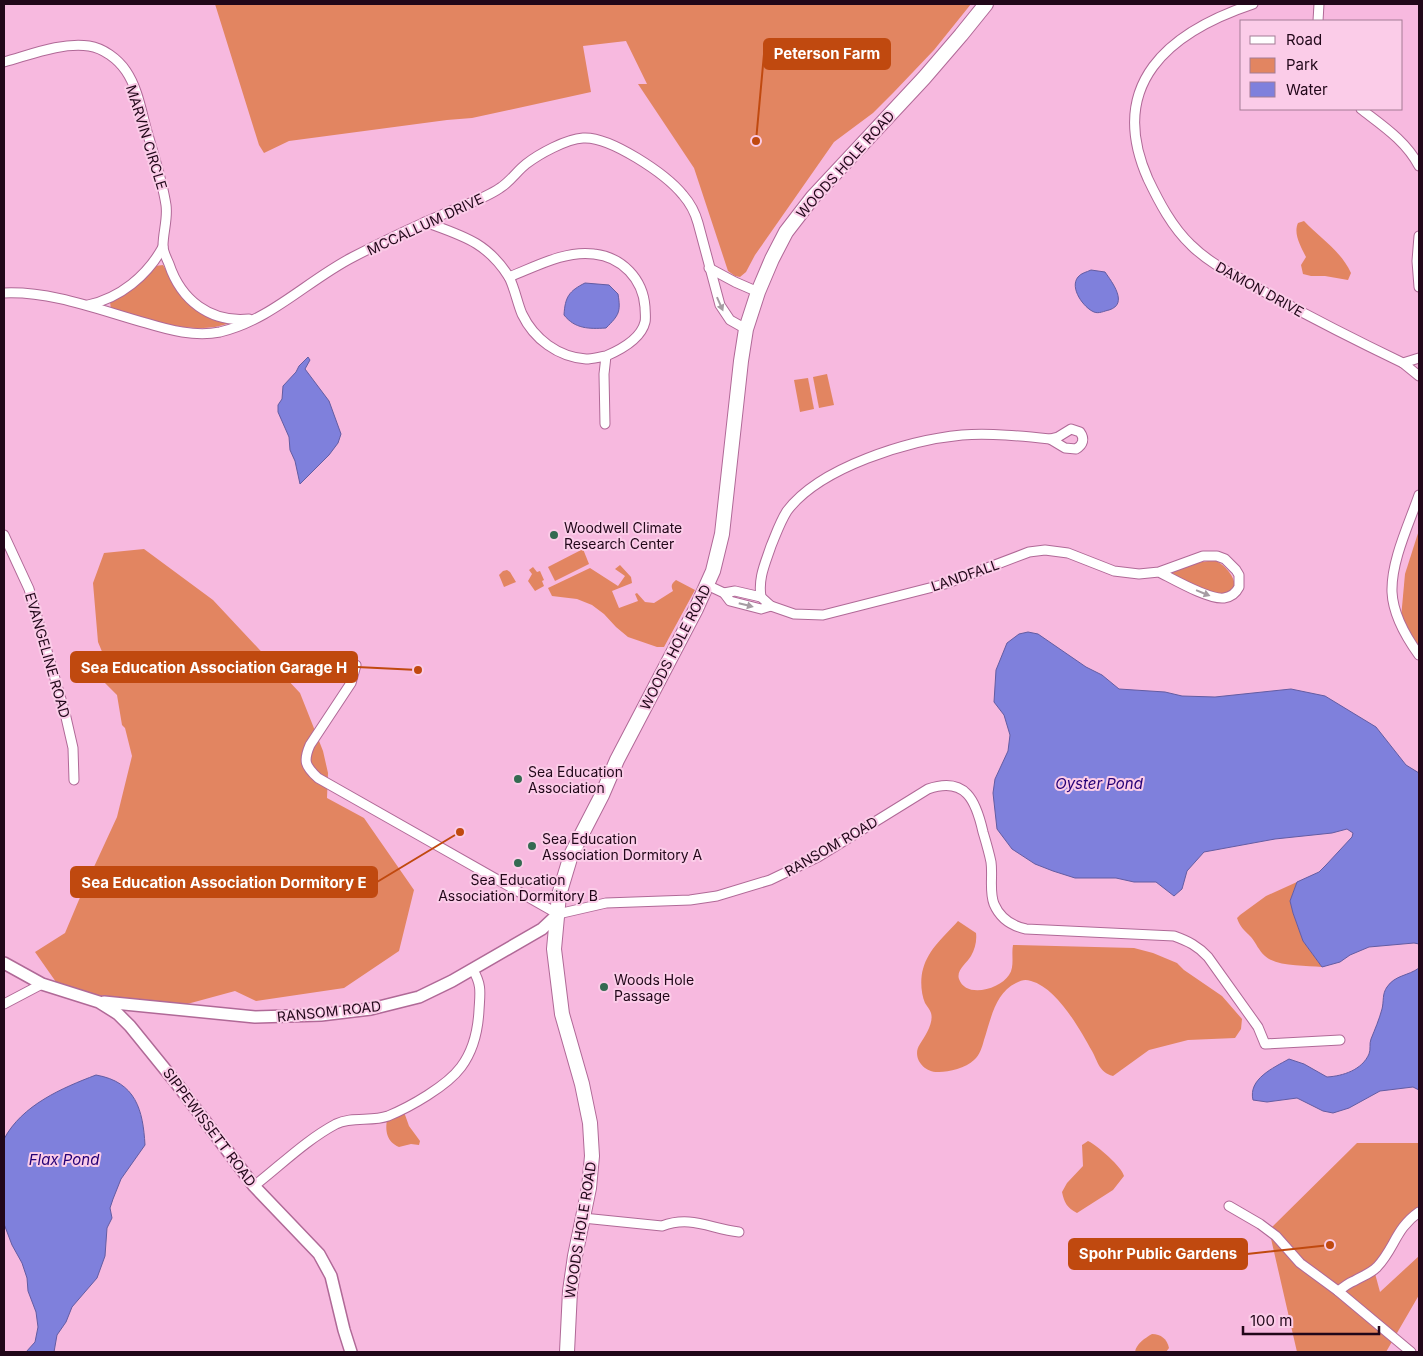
<svg xmlns="http://www.w3.org/2000/svg" width="1423" height="1356" viewBox="0 0 1423 1356" font-family="Inter,sans-serif">
  <style>
    .green { fill: #e28561 }
    .water { fill: #7f80dc; stroke: #635ca2 }
    .lines { fill: none; stroke-linecap: round; stroke-linejoin: round }
    .minor-casing { stroke: #b06997; stroke-width: 11 }
    .major-casing { stroke: #b06997; stroke-width: 14 }
    .highway-casing { stroke: #b06997; stroke-width: 16 }
    .minor { stroke: #fff; stroke-width: 9 }
    .major { stroke: #fff; stroke-width: 11 }
    .highway { stroke: #fff; stroke-width: 14 }
    .oneway { fill: #a69ca3 }
    .poi-dot { fill: #346a51; stroke: #fbcce8; stroke-width: 2 }
    .labels { text-anchor: middle; dominant-baseline: central; stroke-width: 4; stroke-linejoin: round; paint-order: stroke }
    .street-label { font-size: 14px; fill: #210719; stroke: #fbcce8 }
    .poi-label { font-size: 14px; fill: #210719; stroke: #fbcce8; text-anchor: start }
    .water-label { font-size: 15px; font-style: italic; fill: #250176; stroke: #fbcce8 }
    .leader { fill: none; stroke: #c0490f; stroke-width: 2 }
    .callout-dot { fill: #c0490f; stroke: #fbcce8; stroke-width: 2 }
    .callout { fill: #c0490f; stroke: #c0490f; stroke-width: 2 }
    .callout-label { font-size: 15px; text-anchor: middle; font-weight: bold; fill: #fff }
  </style>
  <rect width="100%" height="100%" fill="#f7b9df"/>
  <g class="green">
    <path d="M215 4H971L934 50 893 93 873 113 834 142 755 255 746 272 740 277 735 276 728 271 694 168 638 84H647L626 41 583 46 591 92 472 118 447 120 289 141 264 153 259 145Z"/>
    <path d="M1304 221C1320 238 1341 251 1351 273L1348 280 1325 276H1311L1303 274 1301 265 1306 257C1301 247 1293 234 1298 223Z"/>
    <path d="M163 265 182 297 191 304 230 323C192 337 148 319 111 309L110 302 128 291 155 266Z"/>
    <path d="M827 374 834 405 819 408 813 377Z"/>
    <path d="M808 378 814 409 800 412 794 380Z"/>
    <path d="M1419 530V648L1401 618 1405 574Z"/>
    <path d="M144 549 213 600 300 693 323 751 328 773 327 798 364 818 414 890 399 951 344 988 256 1001 235 991 165 1010 63 992 35 952 65 933 81 895 117 817 132 756 125 728 122 725 117 695 102 680 103 654 98 642 93 583 104 553Z"/>
    <path d="M583 549 589 564 555 581 548 567Z"/>
    <path d="M1214 560C1230 566 1247 594 1222 594 1208 594 1183 579 1171 573L1196 563Z"/>
    <path d="M620 565 631 577 632 583 612 591 619 608 638 601 635 594 637 593 645 602 654 603 673 591C671 586 671 584 676 580L695 590 664 647H657L628 637 616 627 604 614 592 605 577 599 552 596 548 588 590 568 618 586 625 576 615 569Z"/>
    <path d="M533 567 537 572 540 571 544 580 542 581 544 586 535 591 528 581 532 574 529 570Z"/>
    <path d="M507 570 510 572 516 582 504 587 499 575 503 571Z"/>
    <path d="M1297 882 1290 901 1293 913 1303 941 1322 967C1305 965 1277 967 1265 956 1259 951 1256 943 1251 937 1245 931 1240 927 1237 918L1240 915 1266 896Z"/>
    <path d="M958 921 976 933C977 941 975 949 971 956 967 963 956 970 959 979 966 999 1000 989 1009 975 1015 966 1011 955 1013 945L1134 948 1153 953 1177 963 1184 970 1222 996 1242 1019 1241 1029 1235 1038 1188 1040 1149 1050 1113 1076C1099 1072 1098 1062 1092 1051 1079 1028 1057 988 1031 981 1025 979 1022 980 1016 983 995 993 991 1019 984 1040 982 1047 980 1055 974 1060 966 1068 949 1072 939 1072 924 1073 911 1057 920 1044 925 1036 934 1023 931 1013 930 1010 927 1006 925 1003 921 994 920 979 923 969 929 948 944 937 958 921Z"/>
    <path d="M404 1112 409 1126 420 1141 419 1145 411 1144 399 1147C387 1142 385 1131 387 1120Z"/>
    <path d="M1088 1141C1098 1146 1122 1167 1124 1176L1113 1190 1077 1213C1067 1208 1064 1202 1062 1192L1067 1183 1083 1166 1082 1145Z"/>
    <path d="M1357 1143H1419V1214L1396 1234 1373 1266 1380 1292 1419 1256V1295L1386 1352H1297L1269 1230Z"/>
    <path d="M1152 1334C1161 1334 1167 1339 1169 1348L1166 1352H1135C1136 1344 1145 1338 1152 1334Z"/>
  </g>
  <g class="water">
    <path d="M1091 270 1105 272C1112 282 1129 304 1109 310 1104 311 1099 314 1094 312 1084 308 1069 288 1078 277 1081 273 1087 272 1091 270Z"/>
    <path d="M585 283 609 285 618 294C621 312 619 315 606 328 589 329 575 329 564 315 565 297 569 291 585 283Z"/>
    <path d="M308 357 310 360 305 369 329 401 341 434 338 443 329 455 300 484 295 461 290 450 289 437 278 412V405L282 399 283 386 296 372 299 366Z"/>
    <path d="M1028 632 1038 634 1086 667 1102 675 1119 689 1165 692 1182 696 1215 697 1291 689 1325 696 1376 727 1406 765 1419 773V944L1414 943 1369 947 1350 955 1340 962 1322 967 1303 941 1293 913 1290 901 1297 882 1319 872 1326 865 1352 837 1353 833 1347 829 1332 833 1275 839 1204 852 1187 871 1182 889 1174 896 1156 882H1134L1116 878H1075L1053 871 1035 864 1012 849 997 829 993 793 995 779 1008 751 1010 735 1004 715 994 702 996 670 1007 643 1019 634Z"/>
    <path d="M1419 968V1090L1413 1087 1380 1091 1349 1108 1333 1113 1323 1111 1297 1098 1267 1102 1253 1100C1248 1079 1273 1068 1289 1059L1304 1064 1327 1077C1343 1076 1362 1070 1369 1054 1371 1049 1369 1044 1371 1039 1375 1029 1379 1020 1382 1009 1384 1001 1382 994 1387 987 1395 975 1408 976 1419 968Z"/>
    <path d="M96 1075C136 1082 143 1110 145 1145L121 1179 113 1199 110 1208 112 1218 107 1228 105 1256 97 1278 72 1307 66 1322 57 1335 54 1352H26L35 1342 38 1327 36 1312 28 1291 27 1278 22 1263 12 1245 4 1224V1139C22 1105 62 1088 96 1075Z"/>
  </g>
  <g class="lines">
    <defs>
      <g id="minor">
        <path d="M1253 4C1169 32 1106 84 1148 179 1159 202 1172 227 1191 245 1211 265 1237 276 1261 290 1308 316 1355 340 1403 363L1419 358"/>
        <path d="M1318 21 1319 4"/>
        <path d="M4 62C30 55 61 42 89 46 103 48 118 59 126 71 137 87 141 109 146 128 153 153 162 179 166 205 168 219 163 232 163 246 163 252 167 259 169 264 181 300 210 323 249 319"/>
        <path d="M1361 109C1383 126 1406 141 1419 166"/>
        <path d="M425 222C463 236 487 242 509 277"/>
        <path d="M1419 236 1417 261 1419 287"/>
        <path d="M709 268 735 282 758 292"/>
        <path d="M4 293C53 291 99 310 146 323 169 330 195 337 220 332 271 320 308 280 353 257 384 241 415 226 446 213 464 205 484 199 500 188 510 182 517 171 526 164 539 154 566 139 583 138 610 136 666 174 683 195 690 203 695 212 698 223L720 305 730 320 746 329"/>
        <path d="M88 305C120 298 147 276 163 247"/>
        <path d="M1403 363 1419 376"/>
        <path d="M605 424 604 374 606 356C620 350 641 339 645 322 646 318 645 311 645 307 643 279 622 257 594 254 565 250 535 267 509 277 515 289 517 302 522 314 534 339 558 357 586 359 592 359 599 357 606 356"/>
        <path d="M1071 429 1080 432C1085 439 1083 445 1076 449L1065 448 1050 439 1058 437Z"/>
        <path d="M1419 495C1409 524 1391 561 1392 592 1393 615 1406 637 1419 655"/>
        <path d="M4 535 29 589 65 713 73 748 74 780"/>
        <path d="M707 585 724 593 730 601 761 609 771 606"/>
        <path d="M724 593 735 591 761 597 771 606 794 614 823 615 945 584 1029 552 1045 550 1068 553 1114 571 1139 574 1159 572 1203 556H1217L1225 559 1236 570 1239 575V587C1236 593 1231 597 1224 598 1209 600 1173 579 1159 572"/>
        <path d="M761 597C758 578 765 564 771 546 776 534 780 522 787 511 820 467 909 440 962 435 991 433 1021 436 1050 439"/>
        <path d="M356 665 351 683 310 745C303 761 305 766 318 778L558 914 606 903 690 900 717 896 770 880 818 857 928 789C966 776 976 801 983 832 986 842 989 852 991 862 993 876 989 891 994 904 1000 918 1012 926 1026 929L1174 936C1188 941 1198 946 1208 957L1258 1027 1265 1044 1340 1040"/>
        <path d="M4 1004 42 984"/>
        <path d="M254 1186C281 1165 306 1140 336 1124 352 1116 372 1122 388 1116 410 1107 447 1086 461 1067 473 1051 478 1030 479 1010 480 993 482 985 473 970"/>
        <path d="M1229 1206 1260 1224 1276 1236 1300 1263 1338 1291 1411 1352"/>
        <path d="M583 1218 662 1226C691 1215 711 1229 739 1232"/>
        <path d="M1338 1291C1343 1288 1348 1283 1354 1281 1362 1276 1370 1274 1377 1267 1395 1248 1395 1229 1419 1212"/>
      </g>
      <g id="major">
        <path d="M4 963 42 984 99 1002 118 1014 130 1026 177 1084 254 1186 319 1254 331 1276 344 1330 351 1352"/>
        <path d="M104 1002 255 1017 321 1015 371 1009 419 997 452 981 542 929 558 914"/>
      </g>
      <path id="highway" d="M567 1352 570 1291 575 1256 589 1188 592 1156 590 1123 582 1084 562 1014 554 949 559 895 571 855 602 795 617 760 696 609 713 571 722 534 741 361 746 329 758 292 772 259 786 232 813 197 924 78 961 35 986 4"/>
    </defs>
    <use href="#minor" class="minor-casing"/>
    <use href="#major" class="major-casing"/>
    <use href="#highway" class="highway-casing"/>
    <use href="#minor" class="minor"/>
    <use href="#major" class="major"/>
    <use href="#highway" class="highway"/>
  </g>
  <defs><path id="oneway-solid" d="M-6-.8H1V-3.2L6.5 0L1 3.2V.8H-6Z" transform="scale(1.25)"/></defs>
  <g class="oneway">
    <use href="#oneway-solid" transform="translate(720 304) rotate(66)"/>
    <use href="#oneway-solid" transform="translate(1203 593) rotate(22)"/>
    <use href="#oneway-solid" transform="translate(746 605) rotate(14)"/>
  </g>
  <g class="poi-dot">
    <circle cx="554" cy="535" r="5"/>
    <circle cx="518" cy="779" r="5"/>
    <circle cx="532" cy="846" r="5"/>
    <circle cx="518" cy="863" r="5"/>
    <circle cx="604" cy="987" r="5"/>
  </g>
  <g class="labels">
    <g class="street-label">
      <text transform="translate(147 137) rotate(73)">MARVIN CIRCLE</text>
      <text transform="translate(845 164) rotate(-48)">WOODS HOLE ROAD</text>
      <text transform="translate(425 224) rotate(-25)">MCCALLUM DRIVE</text>
      <text transform="translate(1260 289) rotate(29)">DAMON DRIVE</text>
      <text transform="translate(965 575) rotate(-19)">LANDFALL</text>
      <text transform="translate(675 647) rotate(-63)">WOODS HOLE ROAD</text>
      <text transform="translate(48 655) rotate(74)">EVANGELINE ROAD</text>
      <text transform="translate(831 846) rotate(-30)">RANSOM ROAD</text>
      <text transform="translate(329 1011) rotate(-6)">RANSOM ROAD</text>
      <text transform="translate(210 1127) rotate(53)">SIPPEWISSETT ROAD</text>
      <text transform="translate(580 1230) rotate(-81)">WOODS HOLE ROAD</text>
    </g>
    <g class="poi-label">
      <text x="564" y="527">Woodwell Climate<tspan x="564" dy="16">Research Center</tspan></text>
      <text x="528" y="771">Sea Education<tspan x="528" dy="16">Association</tspan></text>
      <text x="542" y="838">Sea Education<tspan x="542" dy="16">Association Dormitory A</tspan></text>
      <text x="518" y="879" text-anchor="middle">Sea Education<tspan x="518" dy="16">Association Dormitory B</tspan></text>
      <text x="614" y="979">Woods Hole<tspan x="614" dy="16">Passage</tspan></text>
    </g>
    <g class="water-label">
      <text x="1099" y="783">Oyster Pond</text>
      <text x="64" y="1159">Flax Pond</text>
    </g>
  </g>
  <path class="leader" d="M756 141L764 54M418 670L357 667M460 832L377 882M1330 1245L1247 1254"/>
  <g class="callout-dot">
    <circle cx="756" cy="141" r="5"/>
    <circle cx="418" cy="670" r="5"/>
    <circle cx="460" cy="832" r="5"/>
    <circle cx="1330" cy="1245" r="5"/>
  </g>
  <g class="callout">
    <rect x="764" y="39" width="126" height="30" rx="5"/>
    <rect x="71" y="652" width="286" height="30" rx="5"/>
    <rect x="71" y="867" width="306" height="30" rx="5"/>
    <rect x="1069" y="1239" width="178" height="30" rx="5"/>
  </g>
  <g class="callout-label">
    <text x="827" y="59">Peterson Farm</text>
    <text x="214" y="673">Sea Education Association Garage H</text>
    <text x="224" y="888">Sea Education Association Dormitory E</text>
    <text x="1158" y="1259">Spohr Public Gardens</text>
  </g>
  <rect width="1423" height="1356" fill="none" stroke="#210719" stroke-width="10"/>
  <rect x="1240" y="20" width="162" height="90" fill="#fbcce8" stroke="#a47d95"/>
  <rect x="1250" y="36" width="25" height="8" fill="#ffffff" stroke="#a47d95"/>
  <text x="1286" y="45" font-size="15" fill="#210719">Road</text>
  <rect x="1250" y="58" width="25" height="15" fill="#e28561" stroke="#a47d95"/>
  <text x="1286" y="70" font-size="15" fill="#210719">Park</text>
  <rect x="1250" y="82" width="25" height="15" fill="#7f80dc" stroke="#a47d95"/>
  <text x="1286" y="95" font-size="15" fill="#210719">Water</text>
  <path d="M1243 1326v8h136v-8" fill="none" stroke="#210719" stroke-width="2.5"/>
  <text x="1250" y="1326" font-size="15" fill="#210719" stroke="#fbcce8" stroke-width="4" paint-order="stroke">100 m</text>
</svg>
